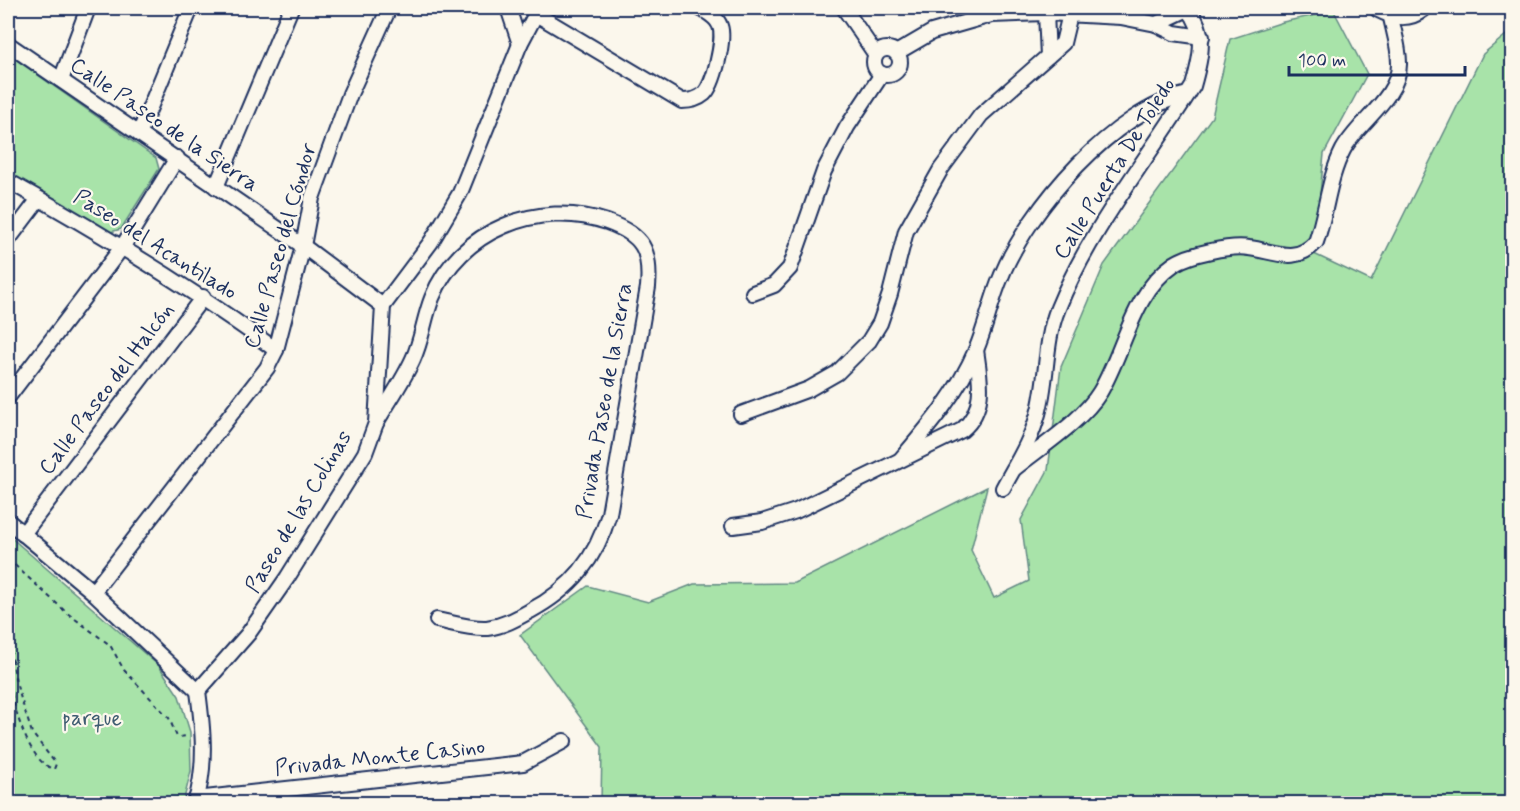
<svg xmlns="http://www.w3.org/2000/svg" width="1520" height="811" viewBox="0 0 1520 811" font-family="Mynerve,sans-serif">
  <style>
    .green { fill: #a8e3a9; stroke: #628984; stroke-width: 1.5 }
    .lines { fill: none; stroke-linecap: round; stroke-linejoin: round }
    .street-casing { stroke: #1b2f5e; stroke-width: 18 }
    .secondary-casing { stroke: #1b2f5e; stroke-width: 22 }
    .path { stroke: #1b2f5e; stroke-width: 2; stroke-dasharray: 4.5 4.5; stroke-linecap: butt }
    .street { stroke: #fbf7ec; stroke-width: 14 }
    .secondary { stroke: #fbf7ec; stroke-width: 18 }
    .labels { text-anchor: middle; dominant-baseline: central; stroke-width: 4.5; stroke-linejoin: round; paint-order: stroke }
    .street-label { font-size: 22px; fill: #1b2f5e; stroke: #fbf7ec }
    .park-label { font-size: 22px; fill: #3e5c71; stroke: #fbf7ec }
  </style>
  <rect width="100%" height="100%" fill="#fbf7ec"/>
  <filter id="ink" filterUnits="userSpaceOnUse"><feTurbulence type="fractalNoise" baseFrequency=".0167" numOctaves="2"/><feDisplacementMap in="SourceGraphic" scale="12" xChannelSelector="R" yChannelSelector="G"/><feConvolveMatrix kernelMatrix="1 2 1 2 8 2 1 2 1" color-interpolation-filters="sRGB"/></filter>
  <g filter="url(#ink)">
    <g class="green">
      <path d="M1334 11 1367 74 1324 154 1314 254 1371 281 1483 54 1512 30V803H601L602 747 520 635 588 586 648 602 694 584 795 583 987 487 971 550 994 598 1029 581 1021 520 1048 470 1061 367 1104 265 1212 117 1230 39 1283 22Z"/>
      <path d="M8 54 156 158 159 169 121 229 107 233 8 173Z"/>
      <path d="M8 535 159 666 179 696 190 732 191 771 183 803H8Z"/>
    </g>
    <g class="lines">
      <defs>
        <g id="street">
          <path d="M508 8 520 44"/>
          <path d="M844 8 876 55"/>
          <path d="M1046 13 1048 56"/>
          <path d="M536 14 682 101C690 101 697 100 704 94 714 85 725 39 720 26 717 17 708 13 700 8"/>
          <path d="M1156 24 1188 9"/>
          <path d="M8 44 303 246 383 306"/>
          <circle cx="887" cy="62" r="13"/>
          <path d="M896 53 932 32 991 15 1046 13 1121 17 1156 24 1174 33 1202 37"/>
          <path d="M61 80 88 8"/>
          <path d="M139 134 191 8"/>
          <path d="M8 181C101 233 190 287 276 350"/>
          <path d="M216 187 291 8"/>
          <path d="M8 240 39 199"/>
          <path d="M753 293 774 285 790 268 824 171 847 127 882 74"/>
          <path d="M8 397 123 246 177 158"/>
          <path d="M741 414 809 389 837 373 869 341 880 323 890 294 906 231 941 169 981 115 1063 43 1070 14"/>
          <path d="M376 423C388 402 403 381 413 359 422 340 424 318 432 298 459 230 539 199 607 222 643 235 651 250 648 287L609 514C596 559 571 589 530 611 516 619 503 626 487 628 471 629 452 623 437 620"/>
          <path d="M901 459C930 425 958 392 976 350 986 327 991 300 1001 277 1029 208 1114 110 1188 94"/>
          <path d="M1015 468C1041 447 1083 420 1100 392 1125 350 1132 293 1174 264 1189 254 1231 245 1249 248 1275 251 1295 265 1316 242 1327 211 1328 179 1343 150 1358 122 1400 97 1399 63 1399 46 1393 29 1390 13"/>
          <path d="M1003 488C1016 464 1031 441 1038 414 1048 379 1044 342 1058 308 1091 227 1148 159 1193 86 1201 58 1208 31 1187 8"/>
          <path d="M8 521 93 592 198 691"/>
          <path d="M733 526 762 522 796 511 962 430C987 409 980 378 976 350"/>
          <path d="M23 534 203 297"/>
          <path d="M93 592 267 368 276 350 303 246 312 198 350 94 389 8"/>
          <path d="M196 799 523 763 564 741"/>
          <path d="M195 804C207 766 203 729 198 691L248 634 287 578 365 453 376 423 383 306 431 242 460 193 520 44 539 8"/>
        </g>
        <path id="secondary" d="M1379 8C1394 16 1408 19 1422 8"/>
      </defs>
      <use href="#street" class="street-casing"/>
      <use href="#secondary" class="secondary-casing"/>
      <g class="path">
        <path d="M8 559 67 613 110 645 124 670 169 718 177 737 189 736"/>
        <path d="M8 632 16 683 32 733 56 764 54 769C27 762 13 703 8 679"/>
      </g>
      <use href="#street" class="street"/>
      <use href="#secondary" class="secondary"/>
    </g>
  </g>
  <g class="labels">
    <g class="street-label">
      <text transform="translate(164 125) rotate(34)">Calle Paseo de la Sierra</text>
      <text transform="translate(1115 169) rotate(-58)">Calle Puerta De Toledo</text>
      <text transform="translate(155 245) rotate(32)">Paseo del Acantilado</text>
      <text transform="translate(281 246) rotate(-74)">Calle Paseo del Cóndor</text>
      <text transform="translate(107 389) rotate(-53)">Calle Paseo del Halcón</text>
      <text transform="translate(605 401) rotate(-80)">Privada Paseo de la Sierra</text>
      <text transform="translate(299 512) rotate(-59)">Paseo de las Colinas</text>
      <text transform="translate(380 758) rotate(-6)">Privada Monte Casino</text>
    </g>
    <g class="park-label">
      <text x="92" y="719">parque</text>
    </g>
  </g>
  <rect width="1520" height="811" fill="none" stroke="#fbf7ec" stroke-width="30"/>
  <rect x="15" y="15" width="1490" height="781" fill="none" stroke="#1b2f5e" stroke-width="2" filter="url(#ink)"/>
  <path d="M1289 66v9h176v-9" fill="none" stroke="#1b2f5e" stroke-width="3"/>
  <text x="1298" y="66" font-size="18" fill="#1b2f5e" stroke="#fbf7ec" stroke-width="4.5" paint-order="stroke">100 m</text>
</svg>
